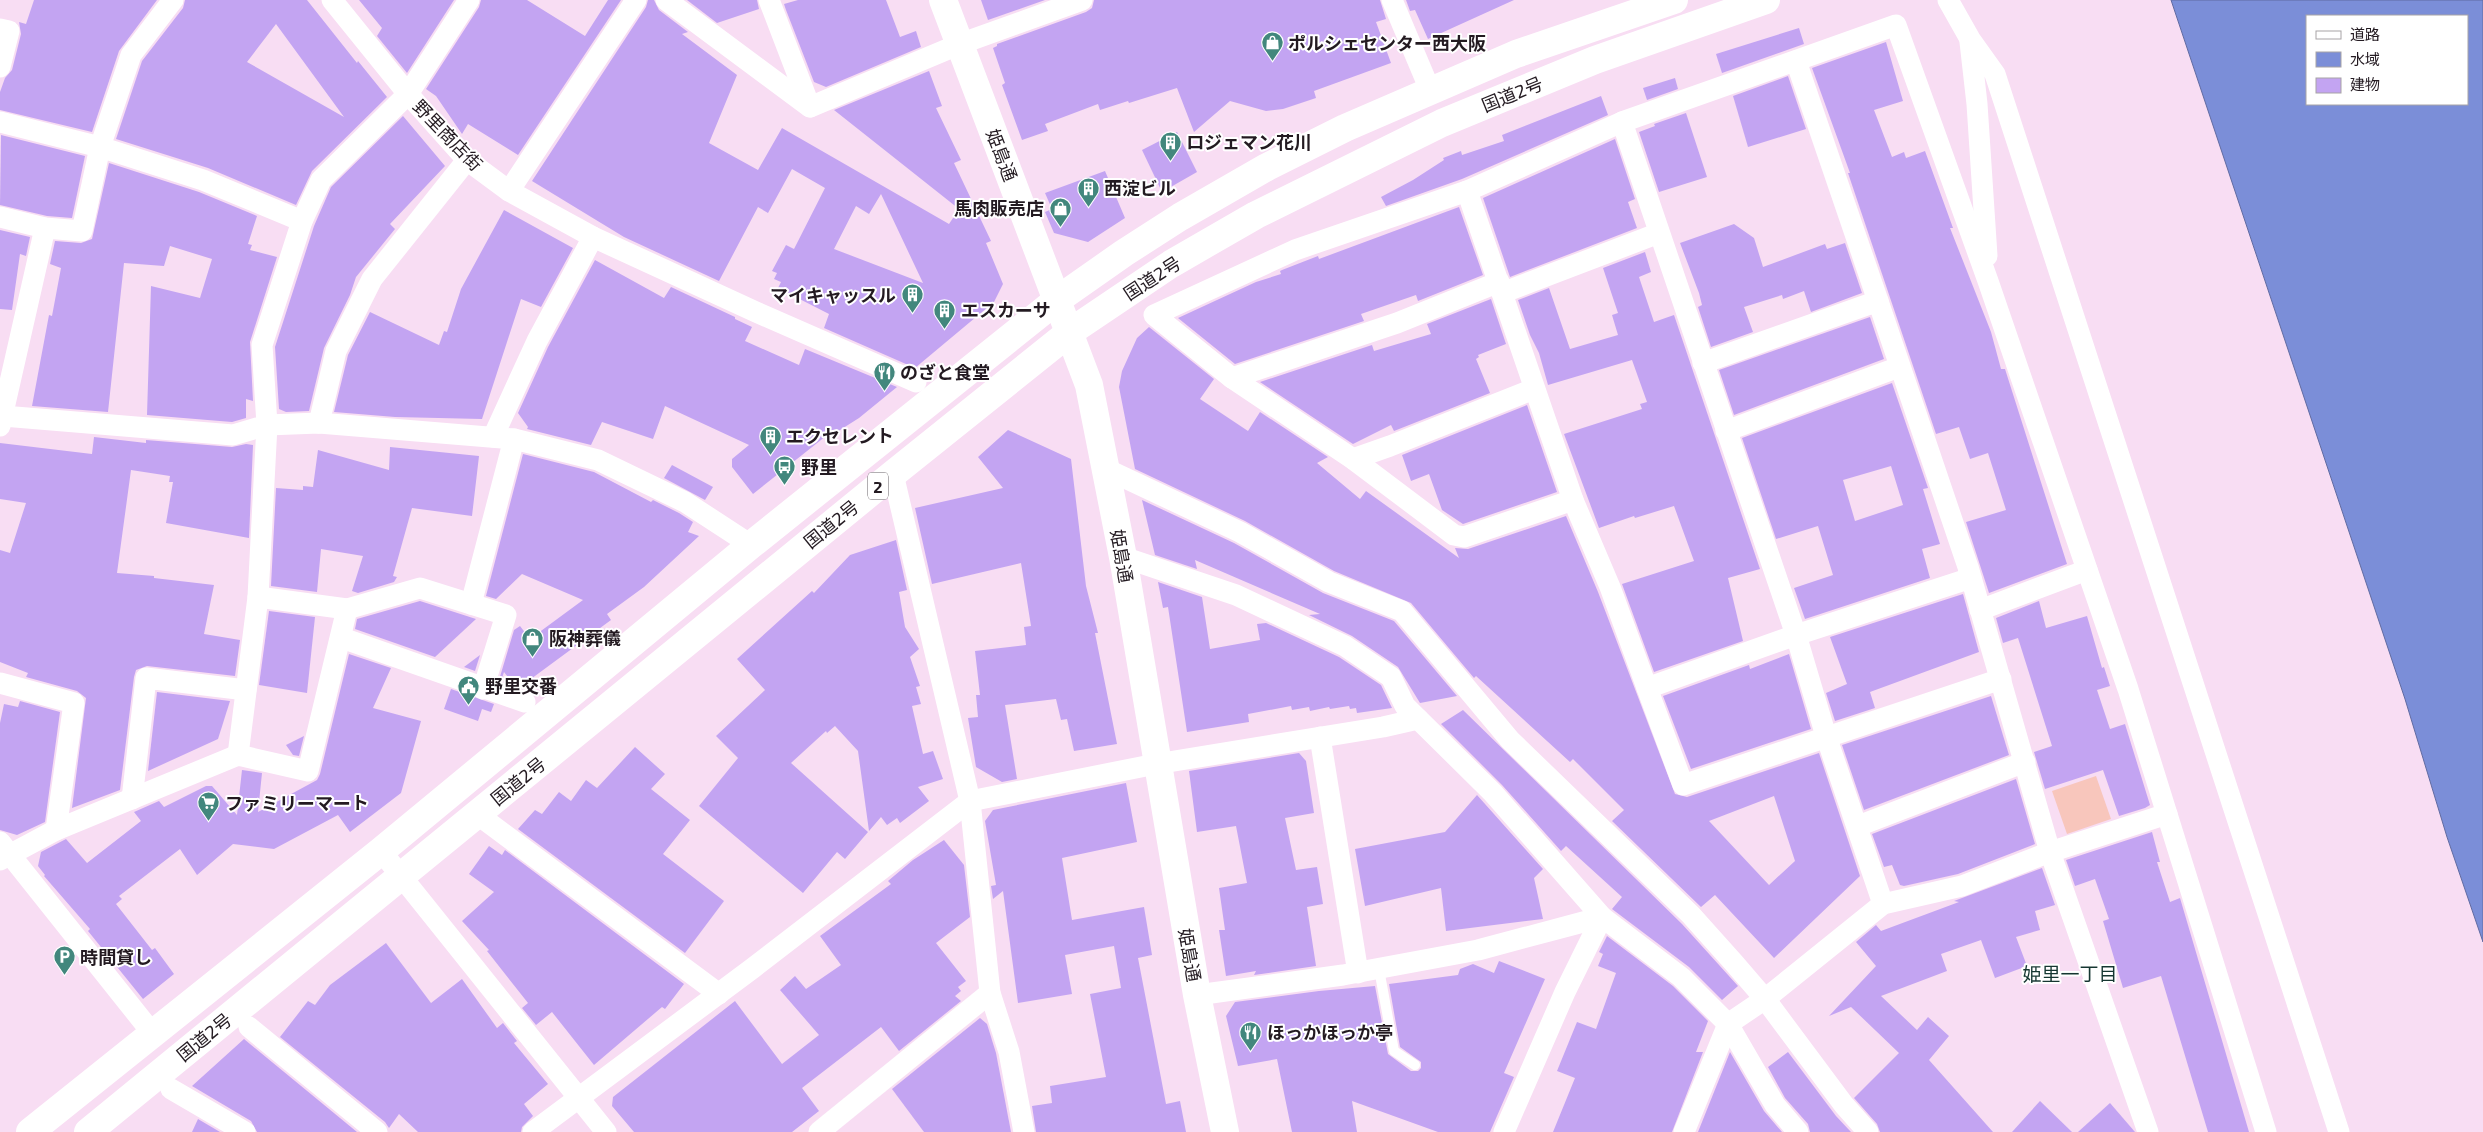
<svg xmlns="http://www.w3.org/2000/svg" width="2483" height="1132" viewBox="0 0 2483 1132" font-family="'Exo 2','Noto Sans JP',sans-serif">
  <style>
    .green { fill: #f8c6bc }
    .water { fill: #7b8ed8; stroke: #616ba1; fill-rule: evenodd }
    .building { fill: #c3a4f2; fill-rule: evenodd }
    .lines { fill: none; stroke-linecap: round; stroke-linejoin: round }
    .lane { stroke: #fff; stroke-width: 10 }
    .street { stroke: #fff; stroke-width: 21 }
    .primary { stroke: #fff; stroke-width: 28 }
    .highway { stroke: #fff; stroke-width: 28 }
    .labels { text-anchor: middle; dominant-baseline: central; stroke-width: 4; stroke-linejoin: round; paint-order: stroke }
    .shield { fill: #fff; stroke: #655f64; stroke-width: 1 }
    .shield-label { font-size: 16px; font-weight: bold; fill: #231a21 }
    .poi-label { font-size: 18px; font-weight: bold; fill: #231a21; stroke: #fff; text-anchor: start }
    .street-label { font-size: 18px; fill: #231a21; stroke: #fff }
    .neighbourhood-label { font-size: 19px; fill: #153631; stroke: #fff }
  </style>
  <rect width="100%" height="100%" fill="#f8ddf3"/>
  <path class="green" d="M2096 776 2111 819 2067 834 2052 791Z"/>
  <path class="water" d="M2171 0H2483V942L2447 837 2405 699ZM2467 16V104H2307V16Z"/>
  <g class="building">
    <path d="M34 0H157L119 51 92 132 0 110V92L5 78 12 70 21 34 19 22 26 24Z"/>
    <path d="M185 0H307L357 63 358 61 387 97 312 171 296 205 208 168 116 139 142 61 183 8ZM276 24 344 117 247 62Z"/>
    <path d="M359 0H454L407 73 377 36 382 28Z"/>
    <path d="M481 0H527L585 36 608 0H621L518 155 468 124 462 134 436 96 426 89 479 7Z"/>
    <path d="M648 0H654L659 10 688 32 682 34 737 75 709 143 758 170 782 128 949 224 959 209 834 110 929 71 942 106 936 108 961 160 954 163 991 241 986 243 1003 284 994 302 915 368 824 328 829 314 778 288 781 282 774 279 777 273 772 271 786 245 794 249 825 188 792 169 768 213 758 207 719 281 624 237 532 181 646 7ZM881 194 923 283 834 249 856 206 869 214Z"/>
    <path d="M687 0H757L759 9 717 23Z"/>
    <path d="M798 0H886L900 37 916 31 921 47 826 87 814 82 786 10 784 4Z"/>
    <path d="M981 0H1045L988 20Z"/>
    <path d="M1094 0H1380L1386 19 1376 22 1391 63 1314 91 1316 98 1283 109 1266 111 1230 101 1194 132 1177 88 1129 103 1128 101 1100 110 1098 104 1045 124 1048 131 1022 140 1002 85 1005 83 993 48 997 46V44L1086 12 1092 8Z"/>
    <path d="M1406 0H1514L1428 39 1415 10 1410 11Z"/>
    <path d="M1799 28 1804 44 1722 73 1716 54Z"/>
    <path d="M1886 42 1903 101 1874 110 1892 157 1904 152 1906 158 1925 151 1953 228H1950L1991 332 2001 369H2005L2067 564 1989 593 1966 522 2006 510 1988 453 1970 459 1959 427 1936 434 1848 173H1850L1812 68Z"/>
    <path d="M1788 76 1806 129 1748 147 1733 96Z"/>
    <path d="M1675 78 1678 89 1647 100 1643 88Z"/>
    <path d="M1601 96 1608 115 1462 179 1386 206 1381 197 1413 180 1444 160 1443 158 1461 151 1462 155 1504 141 1502 135Z"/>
    <path d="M1686 113 1707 177 1659 192 1639 132 1655 126 1654 124Z"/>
    <path d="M403 116 445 166 390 224 395 229 356 277 350 295 324 348 309 411 286 412 279 409 275 347 314 226 331 187Z"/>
    <path d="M1177 132 1197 172 1162 192 1142 150Z"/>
    <path d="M1 135 85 156 72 218 47 216 0 205Z"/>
    <path d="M1615 139 1635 199 1628 202 1637 228 1510 277 1483 198Z"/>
    <path d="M109 163 199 192 257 216 248 244 252 245 250 250 277 257 250 342 253 401 246 399V418L232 422 147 415 151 286 200 298 212 259 170 246 164 266 124 263 108 412 32 406 49 315 52 316 61 268 50 264 55 241 81 243 92 239Z"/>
    <path d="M1105 171 1125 218 1088 242 1054 233 1045 212 1052 209 1045 193Z"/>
    <path d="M1459 207 1483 275 1418 301 1416 295 1361 314 1364 321 1235 364 1178 318 1256 282 1281 274 1280 271 1282 270 1318 256 1319 259Z"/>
    <path d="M504 210 573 248 541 307 521 299 482 419 395 417 334 412 348 355 370 312 439 345 444 331 447 332 461 289Z"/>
    <path d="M1734 224 1754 238 1763 267 1825 244 1827 249 1845 243 1862 293 1811 312 1804 291 1783 299 1782 295 1744 307 1753 332 1711 347 1698 307 1702 305 1699 293 1680 243Z"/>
    <path d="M0 230 30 237 26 256 20 254 12 310 0 309Z"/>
    <path d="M1645 252 1651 272 1639 277 1654 322 1674 315 1760 569 1728 578 1743 641 1654 672 1622 584 1694 561 1674 506 1635 518 1634 516 1599 528 1564 434 1642 409 1640 404 1647 402 1632 360 1548 385 1539 353 1530 335 1518 300 1549 288 1570 349 1618 335 1612 315 1618 313 1603 268Z"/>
    <path d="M595 260 664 298 671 287 735 317V319L752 327 745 341 799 365 805 349 897 387 859 418 829 437 826 436 753 494 732 467V459L749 445 665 406 653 439 602 422 591 445 527 429 528 427 518 413 548 347Z"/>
    <path d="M1491 299 1506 344 1478 355 1479 357 1476 359 1490 393 1394 431 1391 425 1353 444 1260 382 1372 345 1374 351 1431 334 1427 324Z"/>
    <path d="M1870 317 1884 359 1734 415 1719 370Z"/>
    <path d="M1149 327 1214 379 1200 399 1248 431 1260 412 1328 457 1317 463 1360 499 1366 491 1459 558 1455 548 1468 549 1566 516 1598 592 1675 794 1687 797 1819 753 1860 876 1774 958 1715 895 1701 907 1612 821 1624 810 1573 759 1570 762 1476 676 1474 678 1411 603 1334 571 1245 521 1135 469 1119 387 1122 371 1137 338ZM1774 796 1795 861 1769 885 1709 821Z"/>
    <path d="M1892 383 1928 488 1923 489 1940 544 1922 549 1930 578 1805 619 1794 588 1833 575 1818 526 1776 539 1742 438ZM1891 466 1903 505 1855 521 1843 480Z"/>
    <path d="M1527 405 1557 492 1463 524 1442 510 1429 474 1411 481 1402 455Z"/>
    <path d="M1008 430 1071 459 1086 586 1098 633H1095L1117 744 1074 751 1067 719 1061 720 1056 699 1005 705 1017 779 1002 782 976 767 968 718 978 717 976 695H980L975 651 1026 645 1024 627 1031 626 1021 563 932 584 915 508 1003 488 978 457Z"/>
    <path d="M94 437 146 443V440L232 447 246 444 253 445 249 538 166 523 173 482H169L170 476 131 470 117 573 154 576V578L214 585 204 634 240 640 235 676 147 666 136 670 134 677 120 790 72 808 86 698 77 691 26 677 28 673 0 662V550L10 553 26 503 0 499V443L92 454Z"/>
    <path d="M390 447 479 456 472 516 412 508 393 576 397 577 394 582 358 593 352 591 363 556 321 549 317 592 271 586 276 488 303 490V486L313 487 318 450 389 470Z"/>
    <path d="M523 454 594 472 651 502 653 500 679 513 693 522 688 532 699 536 644 587 607 614 611 620 520 687 514 685 504 672 501 681 499 680 514 630 520 626 530 639 583 600 522 574 496 599 486 596Z"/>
    <path d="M672 465 713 487 705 500 664 478Z"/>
    <path d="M1142 500 1234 543 1323 593 1394 621 1457 696 1420 703 1398 667 1352 636 1309 615 1320 614 1195 560 1197 569 1155 555Z"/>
    <path d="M896 540 907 590 899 592 905 627 919 649 910 657 920 686 916 687 921 704 912 706 923 754 933 751 943 779 918 787 929 801 900 823 897 818 887 825 881 817 869 831 858 751 835 726 827 733 826 731 791 763 868 832 845 859 837 852 803 893 699 806 738 758 716 736 765 690 737 659 812 591 814 593 850 555Z"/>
    <path d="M1158 582 1202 597 1210 649 1260 640 1257 624 1266 623 1339 657 1381 685 1392 708 1357 713 1356 708 1350 709 1349 706 1330 709 1329 707 1310 711 1309 707 1292 710 1291 706 1248 714 1249 722 1187 732 1168 607 1163 608Z"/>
    <path d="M1963 594 1979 652 1870 692 1875 708 1835 721 1826 693 1847 684 1830 637Z"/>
    <path d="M420 601 476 619 435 657 355 629 357 619Z"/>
    <path d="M2039 601 2046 628 2087 616 2102 668 2104 667 2110 686 2097 690 2110 729 2125 724 2150 805 2145 808 2119 816 2103 770 2045 789 2034 752 2052 746 2018 638 2003 643 1996 618Z"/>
    <path d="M269 611 315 617 307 693 259 685Z"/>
    <path d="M349 654 391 668 373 708 421 721 401 793 350 832 338 815 274 849 233 844 197 875 180 849 119 896 122 899 116 904 152 950 155 948 174 974 143 999 88 931 90 929 44 876 45 875 38 866 41 852 66 839 87 863 141 821 134 812 159 801 164 807 206 786H212L237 815 242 770 262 773 258 812 317 780 320 774Z"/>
    <path d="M1789 654 1811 729 1691 769 1663 696 1749 665 1750 669Z"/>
    <path d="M480 655 475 671 464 667Z"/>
    <path d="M451 689 494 704 491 712 482 709 478 721 444 709Z"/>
    <path d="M157 692 230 701 218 739 148 771Z"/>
    <path d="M1991 696 2009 755 1864 810 1842 745Z"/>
    <path d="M20 701 60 712 45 822 17 835 0 830V723L4 704 18 707Z"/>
    <path d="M1463 710 1682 924 1738 986 1722 1000 1689 967 1612 909 1622 897 1566 846 1561 851 1502 785 1441 724Z"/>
    <path d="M304 736 299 756 293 755 286 745Z"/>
    <path d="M635 747 665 774 651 789 690 820 663 854 724 901 685 953 518 829 535 810 542 814 559 792 571 801 586 780 597 788Z"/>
    <path d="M1299 753 1306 761 1314 813 1285 818 1296 870 1317 867 1323 904 1307 907 1316 966 1254 975 1256 971 1226 976 1219 930H1225L1219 888 1247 883 1236 826 1197 832 1189 771Z"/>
    <path d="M2016 779 2035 844 1958 874 1904 886 1900 885 1892 865 1884 867 1872 834Z"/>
    <path d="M1126 783 1137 842 1062 858 1072 920 1144 907 1152 955 1138 958 1166 1104 1180 1101 1186 1132H1036L1032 1106 1052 1103 1050 1086 1106 1077 1090 994 1121 988 1114 946 1065 955 1072 994 1018 1003 1003 891 993 899 991 886 996 885 985 821 993 810Z"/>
    <path d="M1477 795 1543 869 1534 878 1543 919 1446 931 1441 888 1365 906 1355 849 1445 832Z"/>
    <path d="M2152 832 2160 862H2157L2170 902 2180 898 2249 1132H2208L2161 976 2123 988 2103 921 2109 919 2095 879 2075 886 2066 860Z"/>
    <path d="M944 840 964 865 970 917 936 943 966 981 958 987 961 991 955 996 961 1001 899 1051 881 1027 802 1088 819 1111 792 1132H634L612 1106 613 1097 735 1001 782 1064 819 1035 780 990 795 976 806 989 841 965 820 936 891 884 888 881 913 860Z"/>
    <path d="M489 846 502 855 505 850 684 984 665 1009 662 1007 594 1065 552 1012 536 1025 522 1008 528 1003 487 951 489 950 462 921 494 892 469 874Z"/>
    <path d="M2042 868 2055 905 2035 911 2040 930 2016 937 2027 966 1995 978 1981 940 1941 954 1947 971 1881 996 1917 1030 1928 1017 1949 1036 1929 1060 1993 1132H1880L1877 1124 1854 1098 1899 1053 1851 1007 1829 1016 1876 966 1856 942 1876 925 1881 931 1959 902 1954 901Z"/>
    <path d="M1607 936 1673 986 1708 1021 1696 1052H1703L1672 1132H1553L1575 1078 1557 1071 1577 1022 1596 1029 1616 973 1598 966 1603 954 1599 952Z"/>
    <path d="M386 943 431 1003 462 979 497 1028 503 1023 517 1041 514 1043 548 1084 524 1104 533 1116 522 1127 521 1132H418L399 1114 389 1128 385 1122 280 1037 308 1001 315 1005 330 985Z"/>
    <path d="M1499 961 1545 979 1504 1073 1514 1077 1490 1132H1438L1352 1101 1357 1132H1292L1277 1059 1238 1066 1226 1016 1235 1002 1319 991 1375 986 1388 1054 1411 1071H1418L1421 1068V1062L1400 1047 1389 984 1458 975 1460 969 1473 964 1494 973Z"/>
    <path d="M980 1018 987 1024 996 1053 1011 1132H924L892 1089Z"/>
    <path d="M244 1039 357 1132H257L251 1121 192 1086Z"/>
    <path d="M1730 1052 1764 1111 1782 1132H1698Z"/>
    <path d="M1788 1052 1836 1116 1851 1132H1810L1808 1124 1785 1098 1768 1067Z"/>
    <path d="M2040 1101 2072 1132H2012Z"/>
    <path d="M2110 1103 2135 1132H2078Z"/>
    <path d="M198 1119 220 1132H192Z"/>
  </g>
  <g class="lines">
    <path class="lane" d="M1379 969 1394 1051 1415 1065"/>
    <g class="street">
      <path d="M332 0 408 94 467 160 509 191 593 237 756 312 916 382"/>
      <path d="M666 0 810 107 960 44 1082 0"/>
      <path d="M769 0 810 107"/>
      <path d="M1392 0 1430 90"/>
      <path d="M1948 0 1970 39 1995 74 2339 1132"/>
      <path d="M0 29 9 31 0 67"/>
      <path d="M1970 42 1977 104 1987 256"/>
      <path d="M1796 61 1878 301"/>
      <path d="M0 122 100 147 203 180 302 221"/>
      <path d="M1622 122 1796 635 1826 736 1883 904"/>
      <path d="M509 191 636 0"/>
      <path d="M1467 191 1573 500 1610 587 1647 688 1796 635 1971 578"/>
      <path d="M0 217 45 228 82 231 100 147 131 55 173 0"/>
      <path d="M1502 293 1659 233"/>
      <path d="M1703 363 1878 301 1968 567 2050 852 2148 1132"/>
      <path d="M1232 378 1397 323 1499 282"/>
      <path d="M3 416 233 435 267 425 319 423 514 439 598 460 685 502 751 545"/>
      <path d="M319 423 336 351 372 279 467 160"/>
      <path d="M0 426 45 228"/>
      <path d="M1726 431 1899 367"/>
      <path d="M493 437 537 341 593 237"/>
      <path d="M1353 459 1390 446 1534 389"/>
      <path d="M1106 469 1240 532 1329 582 1402 611 1510 740 1691 915 1734 963 1765 999 1844 1105 1868 1132"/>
      <path d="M893 474 970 801 990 993 1009 1052 1024 1132"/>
      <path d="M1573 500 1464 537 1454 535 1353 459 1232 378 1154 315 1295 250 1467 191 1622 122 1896 25 1988 281 2128 689 2266 1132"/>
      <path d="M1123 557 1236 595 1345 646 1391 677 1405 706 1493 793 1602 917 1681 977 1728 1024 1775 1105 1798 1132"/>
      <path d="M471 604 514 439"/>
      <path d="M347 609 420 588 506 615 483 689"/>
      <path d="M1980 610 2087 570"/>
      <path d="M342 638 525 702"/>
      <path d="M0 683 74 703 56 830"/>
      <path d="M1647 688 1683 785 2001 679"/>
      <path d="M1320 737 1358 973"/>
      <path d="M238 755 258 597 267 425 262 345 302 221 321 180 408 94 469 0"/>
      <path d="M132 799 146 678 246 690"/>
      <path d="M477 814 719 994"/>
      <path d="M1858 826 2025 762"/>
      <path d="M0 842 153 1034"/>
      <path d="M381 851 606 1132"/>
      <path d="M0 860 56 830 238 755 308 771 347 609 258 597"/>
      <path d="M1197 995 1343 975 1478 950 1602 917"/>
      <path d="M249 1027 377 1132"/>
      <path d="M171 1089 245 1132"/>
      <path d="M533 1132 753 968 970 801 1156 764 1383 727 1418 719"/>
      <path d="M819 1132 990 993"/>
      <path d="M1504 1132 1565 992 1602 917"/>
      <path d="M1684 1132 1728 1024 1765 999 1883 904 1962 886 2050 852 2167 814"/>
    </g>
    <path class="primary" d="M943 0 1089 385 1123 557 1197 995 1225 1132"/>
    <g class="highway">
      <path d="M30 1132 381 851 751 545 1057 300 1124 253 1180 217 1267 167 1345 128 1516 54 1674 0"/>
      <path d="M88 1132 893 474 1070 332 1171 264 1256 215 1442 123 1595 60 1766 0"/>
    </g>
  </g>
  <defs>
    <symbol id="shop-pin" viewBox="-11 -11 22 30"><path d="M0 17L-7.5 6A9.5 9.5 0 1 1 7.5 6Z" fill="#42877d" stroke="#fff"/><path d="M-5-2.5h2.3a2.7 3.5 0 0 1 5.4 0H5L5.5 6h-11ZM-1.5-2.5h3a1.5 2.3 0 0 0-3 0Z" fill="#fff"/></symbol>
    <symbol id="building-pin" viewBox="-11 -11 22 30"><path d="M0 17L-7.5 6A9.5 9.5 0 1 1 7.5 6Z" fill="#42877d" stroke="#fff"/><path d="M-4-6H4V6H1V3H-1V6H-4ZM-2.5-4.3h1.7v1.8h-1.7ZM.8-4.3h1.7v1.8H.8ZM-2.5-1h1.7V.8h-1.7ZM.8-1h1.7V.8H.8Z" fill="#fff"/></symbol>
    <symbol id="restaurant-pin" viewBox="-11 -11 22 30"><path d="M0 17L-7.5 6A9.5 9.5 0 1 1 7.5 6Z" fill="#42877d" stroke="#fff"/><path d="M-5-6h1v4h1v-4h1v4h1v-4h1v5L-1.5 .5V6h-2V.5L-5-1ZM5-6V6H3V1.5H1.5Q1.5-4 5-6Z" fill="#fff"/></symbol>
    <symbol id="bus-pin" viewBox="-11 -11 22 30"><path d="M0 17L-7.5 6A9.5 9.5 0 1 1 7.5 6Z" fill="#42877d" stroke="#fff"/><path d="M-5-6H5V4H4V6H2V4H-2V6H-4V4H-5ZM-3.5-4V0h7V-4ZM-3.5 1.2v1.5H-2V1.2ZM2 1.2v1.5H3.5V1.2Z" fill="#fff"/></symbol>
    <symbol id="civic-pin" viewBox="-11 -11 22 30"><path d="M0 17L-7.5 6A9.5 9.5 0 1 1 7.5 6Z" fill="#42877d" stroke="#fff"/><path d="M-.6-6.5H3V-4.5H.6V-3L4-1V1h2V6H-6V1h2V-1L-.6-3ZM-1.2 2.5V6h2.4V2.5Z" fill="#fff"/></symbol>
    <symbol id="supermarket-pin" viewBox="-11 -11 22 30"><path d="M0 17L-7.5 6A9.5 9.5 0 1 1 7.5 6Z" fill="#42877d" stroke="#fff"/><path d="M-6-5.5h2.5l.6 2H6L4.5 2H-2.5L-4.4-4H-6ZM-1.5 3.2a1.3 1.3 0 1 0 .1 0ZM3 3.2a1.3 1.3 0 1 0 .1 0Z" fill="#fff"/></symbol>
    <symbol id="parking-pin" viewBox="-11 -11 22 30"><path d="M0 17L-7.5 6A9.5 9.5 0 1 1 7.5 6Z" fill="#42877d" stroke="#fff"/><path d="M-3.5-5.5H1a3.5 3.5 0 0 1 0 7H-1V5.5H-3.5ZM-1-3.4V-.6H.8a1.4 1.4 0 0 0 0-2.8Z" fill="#fff"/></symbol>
  </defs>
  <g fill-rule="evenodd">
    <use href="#shop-pin" x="1260" y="30" width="25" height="34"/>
    <use href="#building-pin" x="1158" y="130" width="25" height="34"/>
    <use href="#building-pin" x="1076" y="176" width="25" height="34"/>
    <use href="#shop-pin" x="1048" y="196" width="25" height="34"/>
    <use href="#building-pin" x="900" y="282" width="25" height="34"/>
    <use href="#building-pin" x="932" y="298" width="25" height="34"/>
    <use href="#restaurant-pin" x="872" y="360" width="25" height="34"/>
    <use href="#building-pin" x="758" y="424" width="25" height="34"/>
    <use href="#bus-pin" x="772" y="454" width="25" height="34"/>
    <use href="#shop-pin" x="520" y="626" width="25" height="34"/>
    <use href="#civic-pin" x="456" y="674" width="25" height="34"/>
    <use href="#supermarket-pin" x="196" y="790" width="25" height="34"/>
    <use href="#parking-pin" x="52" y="944" width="25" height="34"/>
    <use href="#restaurant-pin" x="1238" y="1020" width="25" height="34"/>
  </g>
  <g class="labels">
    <rect class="shield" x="868" y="472.5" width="20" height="27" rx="4"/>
    <g class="shield-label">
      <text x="878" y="486">2</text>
    </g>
    <g class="poi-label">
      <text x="1288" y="43">ポルシェセンター西大阪</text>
      <text x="1186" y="142">ロジェマン花川</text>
      <text x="1104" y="188">西淀ビル</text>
      <text x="1044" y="208" text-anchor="end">馬肉販売店</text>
      <text x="896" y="295" text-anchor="end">マイキャッスル</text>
      <text x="961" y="310">エスカーサ</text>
      <text x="900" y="372">のざと食堂</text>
      <text x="786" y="436">エクセレント</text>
      <text x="801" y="467">野里</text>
      <text x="549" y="638">阪神葬儀</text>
      <text x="485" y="686">野里交番</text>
      <text x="225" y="803">ファミリーマート</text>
      <text x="80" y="957">時間貸し</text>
      <text x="1267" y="1032">ほっかほっか亭</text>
    </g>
    <g class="street-label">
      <text transform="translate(1512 94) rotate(-22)">国道2号</text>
      <text transform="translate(448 135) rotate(46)">野里商店街</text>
      <text transform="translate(1002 155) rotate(69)">姫島通</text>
      <text transform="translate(1152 278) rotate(-33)">国道2号</text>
      <text transform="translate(831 524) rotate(-39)">国道2号</text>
      <text transform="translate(1122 556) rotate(80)">姫島通</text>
      <text transform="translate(518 781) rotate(-39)">国道2号</text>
      <text transform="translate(1190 955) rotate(80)">姫島通</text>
      <text transform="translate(204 1037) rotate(-39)">国道2号</text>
    </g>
    <g class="neighbourhood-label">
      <text x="2070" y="973">姫里一丁目</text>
    </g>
  </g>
  <rect x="2306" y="15" width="162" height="90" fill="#ffffff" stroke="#a7a3a6"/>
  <rect x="2316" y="31" width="25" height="8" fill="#ffffff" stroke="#a7a3a6"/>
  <text x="2350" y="40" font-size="15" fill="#231a21">道路</text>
  <rect x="2316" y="52" width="25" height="15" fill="#7b8ed8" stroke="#a7a3a6"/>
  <text x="2350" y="65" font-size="15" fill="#231a21">水域</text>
  <rect x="2316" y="78" width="25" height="15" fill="#c3a4f2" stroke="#a7a3a6"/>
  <text x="2350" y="90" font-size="15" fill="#231a21">建物</text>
</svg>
